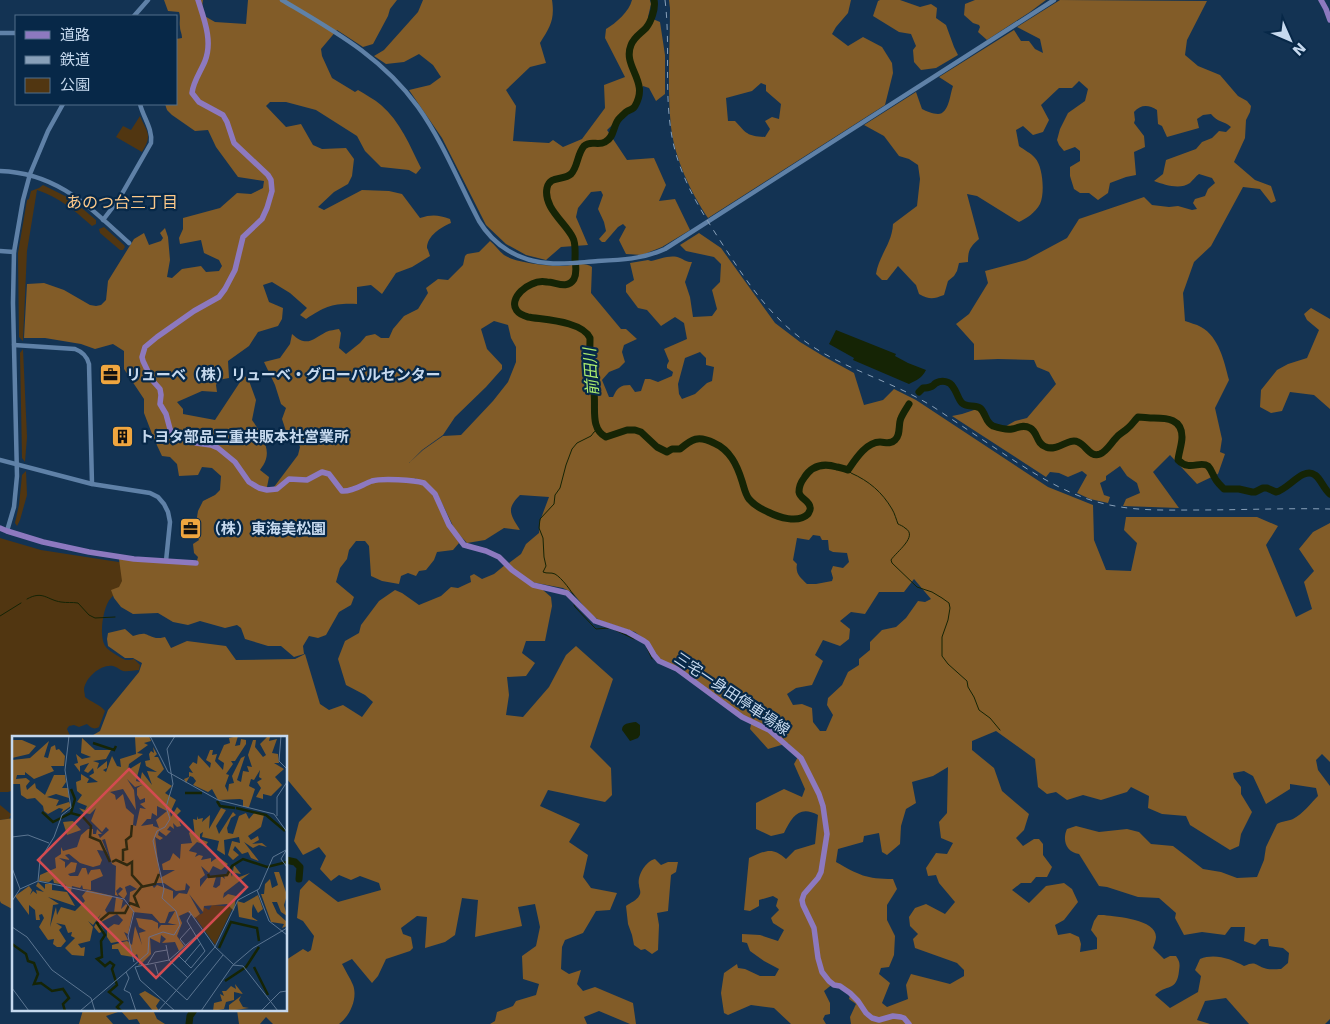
<svg xmlns="http://www.w3.org/2000/svg" width="1330" height="1024" viewBox="0 0 1330 1024" font-family="'DejaVu Sans','Noto Sans JP',sans-serif">
  <style>
    .green { fill: #513611 }
    .forest { fill: #825c28; fill-rule: evenodd }
    .water { fill: #152405 }
    .lines { fill: none; stroke-linecap: round; stroke-linejoin: round }
    .stream { stroke: #152405; stroke-width: 1 }
    .river { stroke: #152405; stroke-width: 7 }
    .minor { stroke: #5f81a7; stroke-width: 4.5 }
    .major { stroke: #8d79bf; stroke-width: 5.5 }
    .rail { stroke: #88a0b9; stroke-width: 1; stroke-dasharray: 6 6; stroke-linecap: butt }
    .labels { text-anchor: middle; dominant-baseline: central; stroke-width: 4.5; stroke-linejoin: round; paint-order: stroke }
    .poi-label { font-size: 15px; font-weight: bold; fill: #c6d9ee; stroke: #072848; text-anchor: start }
    .street-label { font-size: 15px; fill: #c6d9ee; stroke: #072848 }
    .neighbourhood-label { font-size: 16px; fill: #feca8a; stroke: #072848 }
    .water-label { font-size: 16px; font-style: italic; fill: #acec6e; stroke: #072848 }
    .inset-river { fill: none; stroke: #152405; stroke-width: 2.5 }
    .inset-road { fill: none; stroke: #5b7591; stroke-width: 1 }
    .view { fill: #d34b50; fill-opacity: 0.15; stroke: #d34b50; stroke-width: 2.5 }
    .inset-edge { fill: none; stroke: #c6d9ee; stroke-width: 2.5 }
  </style>
  <rect width="100%" height="100%" fill="#133353"/>
  <g class="green">
    <path d="M140 116C147 133 153 134 142 152L116 137 123 126 131 130Z"/>
    <path d="M43 185 71 199 96 220V224L92 226C75 211 59 197 37 190L27 251 23 341 19 337 18 253 27 200 29 199 31 191 39 188Z"/>
    <path d="M104 227 124 245 125 247 123 250H120L100 233 99 229Z"/>
    <path d="M23 349 27 437 25 462 22 458 20 353Z"/>
    <path d="M26 471 27 495 20 520 17 526 15 523 19 505 22 475Z"/>
    <path d="M0 538 41 550 125 563 124 589C120 592 114 594 111 598 103 606 98 638 106 647 108 650 122 659 126 660 128 660 131 660 134 659L140 665 139 670C134 670 128 672 123 671 120 670 117 667 113 666 101 664 86 677 84 689 84 692 85 694 85 697 91 702 101 705 105 711L99 727C94 730 91 728 87 724L79 727 74 725 69 726 67 729 71 738H14V790L8 792H0Z"/>
    <path d="M0 805 11 814 9 819 0 820Z"/>
  </g>
  <g class="forest">
    <path d="M164 0H203L201 14 215 22 246 24 248 0H397L390 9 388 16 373 44 363 47 337 30 321 49 322 56 332 78 355 92 358 90C366 95 374 99 381 105 400 121 410 146 421 168L416 174 409 170 381 167 365 151 357 136 316 110 286 102H270L266 106 286 127 301 124 313 145 322 149 346 148 354 159 352 176 348 184 334 192 318 207 324 210 362 190 389 191 402 194 420 218C432 214 439 215 450 219L451 223C441 227 427 236 427 248 428 249 430 256 430 256L412 267 396 273 382 294 371 285 357 287V304C333 303 326 306 306 319L300 315 307 308 290 293 272 282 263 285 269 302 283 308 282 319 278 326 258 332 249 346 228 361 229 378 218 380 216 385 217 392 202 391 177 402 183 409V414L215 420 244 376 248 378 256 400 252 420C259 430 270 446 266 459 265 463 262 467 260 470L269 477 267 487H274L298 455 300 447 298 442 289 440 282 419 286 408 281 404 275 385 264 362 280 358 290 344 292 334C307 348 313 339 326 332 330 330 335 330 339 329L341 333 339 348 346 354 360 343 366 336 375 334 381 338H389L393 329 404 316 418 309 428 293 426 288 438 279 448 280 463 265 465 256 467 254 479 252 490 241C495 245 499 251 504 255 516 263 548 266 562 266 573 266 583 261 592 267L591 293 621 329H626L637 339 624 345 622 352 625 362 619 368 609 372 602 380 609 397H613C617 388 620 385 630 385L635 392 641 391 645 379H650L658 382 672 376 673 372 667 368V365L669 361 664 349 687 339 684 323 675 317 661 326 647 310 638 308 626 292V285L634 280 630 263 648 260 651 261C660 259 671 254 680 258 685 260 686 262 692 262L685 282 690 297 693 317 712 316 717 309 712 290 720 282 721 264 714 257 686 251 680 245 699 233 721 248 775 323 800 342 823 356 854 373 864 405 883 400 894 389 916 400 1048 487 1093 505 1094 540 1106 570 1131 571 1137 543 1124 530 1126 517H1257L1278 526 1266 545 1296 617 1312 609 1304 582 1314 571 1299 549 1313 532 1330 523V762L1322 754 1316 760 1318 770 1330 786V1019L1325 1024H1249L1226 998 1205 1001 1197 1020 1210 1024H851L850 1017 856 1004 849 999 851 992 834 983 824 991 830 1003V1014L825 1015 823 1019 826 1024H791L774 1008 751 1005 728 1015 724 1013 721 993 724 973 737 964 738 968 745 969 760 976H775L779 969 764 961 750 951 747 943 742 942V934L760 935 778 941 784 930 773 923 771 918 779 910 776 906 778 899 773 896 759 900V906L750 911 744 910 749 858C765 851 772 846 786 859L795 850 815 844 818 815C799 805 792 817 784 833L771 836 756 829V803L784 789 802 797 805 789 794 764 799 755 788 743 768 749 750 729 752 720 739 714 655 655 647 641 635 632 599 620 590 614 573 593 563 588 531 582 517 573 509 563 521 554 526 544 539 533 540 521 549 497 520 495C506 509 510 514 520 530L504 528 485 540 467 543 455 530 438 495 427 483 414 478 432 492 459 543 453 550 437 552 434 560 426 570 419 571 416 576 408 573 401 576 399 584 382 581 371 576 369 546 365 541H356L349 550 347 559 340 568 336 582 354 597 351 605 339 612 326 635 318 638 309 636 303 646 304 654 294 657 281 646H268L245 639 241 628 237 625 225 628 200 621 188 625 173 622 158 613 133 614 121 607 114 598 111 590 119 587 122 581 119 559 196 564 198 557 194 553 193 544 199 540 195 530 198 511 203 501 215 495 220 490 221 476 212 468 202 467 198 475 179 476 177 464 170 457 162 456 154 439 144 413V399L124 369V351L113 344 95 349 81 344 45 338H24L27 284 44 283 64 290 90 305 96 306 101 305 106 300 108 281 134 239 144 233 149 245 161 241 163 238 160 233 165 228 168 237 170 260 167 277 172 278 182 269 201 266 206 272 219 271 222 266 219 260 204 253 201 240 180 244 179 238 183 229V218L220 208 237 193 251 194 263 188 264 181 238 177 216 147 208 130 195 131 172 115 167 110 165 104H176V39L182 38C182 33 180 31 180 27 179 21 181 18 179 12L168 11ZM494 321 508 325 511 338 516 347V362L508 382 493 401 461 435 443 436 423 450 409 463 422 450 443 435 455 417 486 387 502 369V365L487 349 481 329ZM700 352 706 358V365L714 367 712 381 707 383 695 394 682 399 679 394 678 384 685 358ZM813 535 820 536 822 540H828L829 550 833 552 847 553 849 562 843 568 833 566 831 571 833 578 832 581 816 584H807C801 578 795 574 797 564L793 560 797 538 809 540ZM914 579 931 599 925 602 918 601 906 618 896 627 882 630 870 642V650L859 659V665L848 672 842 685 828 698 827 705 833 715 826 731H820L813 722 812 708 802 704 793 705 787 694 796 688 812 685 823 661 815 655 823 640 840 646 849 639 850 629 840 621 851 612 865 614 879 592H904ZM996 731 1035 759 1038 787 1047 794 1056 792 1067 800 1083 795 1101 800 1127 792 1131 787 1149 796 1148 808 1162 814 1186 816 1190 825 1230 850 1239 846 1241 834 1252 812 1241 794V787L1234 778 1233 773 1244 771 1253 776 1266 804 1290 789V784L1316 788 1318 796C1311 803 1303 814 1293 819 1288 821 1282 821 1277 824L1266 847 1264 860 1257 877 1237 878 1221 872 1203 869 1173 846 1151 844 1139 832 1127 829 1099 832 1076 826 1067 829C1062 840 1066 852 1079 854L1099 886 1107 887 1138 897 1159 898 1176 913 1175 918 1184 935 1202 932 1225 935 1231 927H1245L1244 941 1255 945 1261 939H1268L1269 946 1283 948 1289 953 1288 963 1281 969C1276 969 1268 970 1264 968 1254 964 1255 961 1244 966 1231 959 1215 953 1200 959L1195 970 1201 976 1198 992 1170 1008 1155 995C1166 984 1177 992 1179 971 1180 964 1180 962 1176 956H1170L1164 959 1153 948C1154 945 1156 940 1156 937 1156 919 1117 917 1104 915H1098L1094 921 1091 930 1097 938V949L1080 952 1081 944 1079 937 1070 933 1058 935 1055 925 1064 920 1078 902 1072 889 1064 883 1046 886 1029 903 1012 890 1021 883H1031L1036 877H1047L1052 867 1043 855V844L1039 839H1034L1023 846 1016 838 1024 830 1029 814 1002 791 994 768 972 750V741ZM948 767 947 813 939 822 941 838 953 843 947 854 936 853 926 868 928 876 936 875 939 883 955 902 945 914 926 904 915 908 909 917 910 926 918 934 913 939 915 948 957 963 964 970V976L950 984 911 974 906 985 908 999 887 1007 882 1003 890 983 879 974 881 968 889 967 894 955 895 936 887 920V905L897 889 893 879C866 879 859 875 836 862L838 849 863 842 864 836 879 833 882 852 887 855 900 844 901 826 906 809 916 803 912 782 933 776Z"/>
    <path d="M423 0H552C555 20 550 27 540 43L546 63 530 67 506 90 516 106 513 141 549 143 553 140 563 147 582 139 605 108 604 85 625 77 605 38 606 29C616 23 629 12 632 0H650L651 4 648 17 660 22 665 55V94L656 101 649 88 643 86 632 106 607 130 627 160 654 158 666 185 659 201 675 199 690 230 662 247 642 255 626 254 619 240 626 227 623 224 618 227 605 242H602L599 239 606 231 604 222 598 209 603 195 601 191 591 192 578 208 576 217 588 245 561 247 546 260 526 255 506 244 486 225 442 138 409 90 430 85 441 77 433 65 419 54 404 62 386 64 374 56 384 50 418 12Z"/>
    <path d="M669 0H851L848 13 836 27 832 34 848 46 863 37 882 47 892 63 893 73 885 105 708 218C690 191 675 159 671 127 667 89 670 46 670 8ZM761 83 766 85V91L781 104 779 119 772 117 765 121 770 129 765 137C747 136 747 134 735 121H728L726 98 752 91Z"/>
    <path d="M880 0H900L920 7 931 4 937 8 936 18 946 25 954 47 958 55 936 68 921 70 914 62 913 50 916 46 911 34 899 32 873 16 878 1Z"/>
    <path d="M975 0H1046L1030 12 987 40 978 32 980 27 979 25 973 23 964 15 965 4Z"/>
    <path d="M1060 0 1207 1 1187 40 1185 55 1198 66 1220 75 1238 96 1247 101 1251 106 1250 112 1246 120 1245 138 1234 162 1255 180 1271 186 1276 201 1271 203 1260 189 1243 187 1211 246 1194 262 1183 293 1185 321C1190 323 1196 324 1201 327 1219 337 1224 361 1229 380L1215 408 1222 439 1220 452 1225 454 1218 474 1197 484 1170 455 1153 472 1179 508 1123 506 1126 499 1140 493 1137 483 1127 476 1120 466 1106 476V480L1100 483 1104 495 1110 497 1108 503 1090 499 1077 493 1087 475 1082 471 1068 477 1059 473 1050 472 1046 477 952 416 962 414 977 409 993 426 1001 429 1015 421 1027 418 1056 384 1049 372 1037 367 1034 360 998 359 974 360V344L956 324 969 314 988 283 985 271 1026 260 1067 238 1079 219 1144 197 1152 205 1169 207 1178 206 1192 210 1197 209 1193 203 1195 199 1205 196 1208 189 1215 183 1212 178 1199 174C1196 176 1193 180 1190 183 1180 190 1165 185 1154 181L1163 174 1166 160 1196 149 1202 142 1212 138 1219 131 1226 132 1231 127C1223 120 1218 123 1211 114L1203 115 1197 119 1199 128 1167 137 1162 126 1158 124 1157 110C1149 105 1141 104 1134 112L1135 120 1134 123 1144 136 1145 147 1134 152 1136 175 1126 177 1110 183 1108 193 1098 200 1089 193H1080L1074 189 1070 176V167L1080 161V151L1075 147 1064 151 1059 145 1057 140 1060 129 1068 113 1085 101 1088 89 1079 81 1072 88H1059L1041 105 1049 120 1043 132 1033 135 1023 126 1016 130 1019 146C1024 150 1031 153 1035 158 1043 166 1045 194 1040 204 1035 213 1027 218 1019 222L977 196 967 194 979 239C970 247 968 250 968 262L959 263 957 271 954 276 948 281 944 295C933 299 930 300 919 294L916 285 913 282 898 266 887 280H882L876 274C879 255 892 244 893 224L917 206 920 179 918 165 909 159 899 156 884 136 864 125 916 92 922 109C926 111 933 114 938 114 949 114 950 94 953 86L939 77 1014 30 1021 41H1029L1035 49 1043 53 1040 39 1017 27Z"/>
    <path d="M1311 308 1330 319V409L1314 395 1290 392 1282 411 1271 413 1260 407 1261 390 1277 370 1288 364 1307 358 1319 330 1307 320 1304 314Z"/>
    <path d="M505 565 543 590 551 597 552 606 545 641H526L522 653 535 663 526 676 507 677 509 695 506 715 523 717 549 687 566 655 576 646 613 679 590 747 611 768 612 795 605 802 548 790 540 806 580 824 569 842 588 855 583 877 591 888 617 893 610 910 596 911 583 933 565 940 562 947 561 969 569 974 581 970 577 984 583 991 595 987 633 1003 636 1024H630L599 1011 584 1017 587 1024H490L495 1021 497 1012 513 1006 516 1001 536 995 539 984 523 979 522 956 536 946 540 927 535 904 518 907 522 926 475 937 478 900 462 898 455 935 445 942 425 948 427 917 417 916 401 928 403 934 411 937 413 948 410 951 386 959 378 976 372 983 352 959 342 964C345 970 350 978 353 985 358 998 350 1016 339 1024H273L266 1017 260 1024H239L237 1010H286V960L303 949 308 952 311 950 314 936 303 921 297 918 300 890 309 880 338 902 381 890 379 883 360 876 351 880 339 875 331 881 320 869 326 856 319 847 303 855 294 841 299 822 312 809 286 778V738H88L100 731 108 710 139 672 142 663 133 658H125L108 646 107 639 108 633 125 629 133 636C148 631 144 635 156 638 159 638 162 638 165 637L171 648 187 641 226 646 236 660 295 659 305 654 320 704 329 710 343 705 362 717 373 702 365 695 346 685 338 659 345 641 359 633 361 625 379 601 395 590 402 593 419 605 441 596 451 587 458 588 471 582 470 576 474 574 482 579 494 574Z"/>
    <path d="M14 818V910L1 903 0 901V820Z"/>
    <path d="M655 859 661 865 668 862H678L676 872 671 875 668 911 657 913 659 925 658 950 652 954 645 949 641 950 634 945 632 935 628 924 626 906C630 903 637 900 639 896 642 892 639 889 639 885 637 875 646 861 655 859Z"/>
    <path d="M83 1010H153L157 1019 165 1024H140L137 1019 129 1020 121 1011 106 1016 113 1024H79Z"/>
  </g>
  <g class="water">
    <path d="M836 330 896 354 895 356 908 363 926 370C922 378 917 380 909 384L853 360 854 358 829 344Z"/>
    <path d="M636 722 640 725V735L638 738 630 741 622 730C622 723 629 723 636 722Z"/>
  </g>
  <g class="lines">
    <g class="stream">
      <path d="M848 470 851 473C869 481 882 492 892 509 895 514 896 519 898 524 900 525 903 526 905 528 919 536 896 552 891 560L892 563 917 587 932 592 942 598 949 603 950 608 948 620 942 637V656L948 664 967 681 968 687 974 697 979 710 990 718 1000 730"/>
      <path d="M27 599C43 590 47 600 61 602 67 603 72 602 78 603L89 615 95 618 115 617"/>
      <path d="M576 599C572 592 562 578 555 574 551 572 547 574 543 572L546 566 544 557 543 538 539 528 540 519 554 504 555 495 560 488 566 465 572 449 577 443 591 436 594 432 599 429"/>
      <path d="M574 605 575 607 594 627 596 629 609 628"/>
      <path d="M0 616 21 603"/>
      <path d="M615 630 634 639"/>
      <path d="M647 648 652 659"/>
    </g>
    <g class="river">
      <path d="M654 0C656 8 651 22 646 28 640 34 634 37 631 45 622 67 650 81 635 106 633 110 630 109 626 112 624 114 620 117 618 120 613 127 614 138 605 142 598 146 590 140 584 146 577 154 578 167 571 174 563 181 550 175 547 188 543 208 566 223 573 238 576 244 575 253 575 260 576 266 577 273 574 279 567 290 556 282 547 282 542 281 536 282 532 284 515 291 505 311 528 317 545 320 582 321 590 338 590 350 589 362 591 374 591 381 594 387 594 393 596 408 590 429 606 437L627 430H635L641 432 657 447 667 452 672 449H680C692 439 698 435 714 443 730 450 737 465 742 481 744 487 745 494 749 499 754 505 761 509 768 512 778 517 798 524 808 514 809 512 811 510 810 507 809 500 800 499 799 492 799 487 801 482 804 478 812 465 824 463 837 467 841 468 844 468 848 470 855 460 866 442 880 442 885 442 890 445 895 440 901 435 898 424 901 418 903 413 906 409 909 404"/>
      <path d="M919 392 923 388C925 388 928 388 930 387 934 386 933 385 936 383 942 380 950 381 953 387 957 392 958 399 962 403 967 408 974 404 980 408 986 413 985 422 993 426 999 428 1006 430 1012 429 1018 428 1023 424 1030 428 1038 432 1036 444 1046 447 1057 452 1069 437 1078 442 1086 445 1090 458 1100 454 1107 451 1111 443 1116 438 1119 434 1124 432 1128 428 1132 425 1134 421 1138 417 1143 417 1148 418 1154 418 1167 418 1182 419 1182 437 1182 444 1179 452 1178 460 1190 472 1200 460 1208 466 1212 470 1213 476 1216 480 1218 483 1221 486 1224 489H1239L1252 492H1255L1263 488H1267L1276 492C1288 490 1303 466 1315 475 1321 479 1323 488 1330 494"/>
      <path d="M286 860 295 862 300 867 299 879"/>
      <path d="M189 1024 190 1016 194 1010"/>
    </g>
    <g class="minor">
      <path d="M282 0C334 31 382 57 418 107 443 142 459 183 479 221 494 246 519 261 548 263 564 265 582 262 598 261 621 260 643 259 665 249L1054 0"/>
      <path d="M134 16 148 0"/>
      <path d="M0 33H16"/>
      <path d="M0 171C58 173 89 207 129 243"/>
      <path d="M103 220 119 199 151 143C153 129 143 117 140 104"/>
      <path d="M0 251 14 252"/>
      <path d="M14 345 75 349C83 352 87 356 89 364L92 484"/>
      <path d="M0 460 92 484 150 493 158 497 164 504 168 512 170 522 166 561"/>
      <path d="M7 531 14 507 17 476 13 303 14 252 23 200 30 174 48 131 63 104"/>
    </g>
    <g class="major">
      <path d="M198 0C204 19 213 41 205 61 201 71 193 82 192 93L199 102 223 115 227 122 234 143 268 175 271 180 272 191 267 208 262 219 243 237 235 270 225 289 219 297 194 311 157 337 145 347 142 357 143 361 152 380 160 389 161 395 160 404 166 414 170 429 173 434 196 443 211 445 218 448 235 462 249 482 259 488 267 490 277 489 289 479 307 480 322 472 329 474 342 491C353 492 363 484 372 481 382 478 414 480 424 483L435 494 449 525 464 545 486 551 499 557 512 570 533 585 567 593 595 621 628 632 644 641 647 643 654 655 659 661 677 669 742 717 769 730 801 758 819 794 823 806 827 834 821 872 818 878 804 894 802 900 803 905 814 928 818 958 822 972 829 981 834 985 840 986 850 993 858 1001 866 1013 872 1018 879 1020 893 1016 901 1017 904 1018 909 1024"/>
      <path d="M1321 0 1326 9 1330 20"/>
      <path d="M0 528 7 531 43 542 89 552 134 559 196 563"/>
    </g>
    <path class="rail" d="M665 0C672 56 660 113 680 166 690 194 705 217 721 242 751 288 775 325 823 353 860 374 899 385 935 408 959 424 983 440 1007 456 1041 478 1074 499 1115 506 1141 511 1169 510 1196 510 1241 510 1285 508 1330 509"/>
  </g>
  <defs>
    <symbol id="office-square" viewBox="-11 -11 22 22"><rect x="-9" y="-9" width="18" height="18" rx="4" fill="#f0a63f" stroke="#072848"/><path d="M-6-3h4V-5.5h4V-3h4V5H-6ZM-1-4.5V-3h2v-1.5ZM-6 0V1H6V0Z" fill="#111"/></symbol>
    <symbol id="building-square" viewBox="-11 -11 22 22"><rect x="-9" y="-9" width="18" height="18" rx="4" fill="#f0a63f" stroke="#072848"/><path d="M-4-6H4V6H1V3H-1V6H-4ZM-2.5-4.3h1.7v1.8h-1.7ZM.8-4.3h1.7v1.8H.8ZM-2.5-1h1.7V.8h-1.7ZM.8-1h1.7V.8H.8Z" fill="#111"/></symbol>
  </defs>
  <g fill-rule="evenodd">
    <use href="#office-square" x="98" y="362" width="25" height="25"/>
    <use href="#building-square" x="110" y="424" width="25" height="25"/>
    <use href="#office-square" x="178" y="516" width="25" height="25"/>
  </g>
  <g class="labels">
    <g class="poi-label">
      <text x="126" y="375">リューベ（株）リューベ・グローバルセンター</text>
      <text x="139" y="437">トヨタ部品三重共販本社営業所</text>
      <text x="206" y="529">（株）東海美松園</text>
    </g>
    <g class="street-label">
      <text transform="translate(732 694) rotate(34)">三宅一身田停車場線</text>
    </g>
    <g class="neighbourhood-label">
      <text x="122" y="202">あのつ台三丁目</text>
    </g>
    <g class="water-label">
      <text transform="translate(591 372) rotate(-94)">前田川</text>
    </g>
  </g>
  <g transform="translate(12 736)">
    <rect width="275" height="275" fill="#133353"/>
    <path d="M200 169 221 171 203 209 183 181 191 177V171L197 174Z" fill="#513611"/>
    <path d="M137 0 139 5 132 7 136 9 125 17 131 18 117 28 116 34 129 26 124 45 128 46 130 36 140 49 135 35 145 36 134 30 133 25 138 24 137 18 139 15 142 17 141 11 145 18 142 21H146L152 33 145 41 160 50 153 57 164 64 158 77 159 81 165 71 169 75 165 79 169 90 165 91 161 87 162 93 158 90 155 94 159 95 154 100 147 95 146 99 151 102 148 104 143 101 148 142 163 134H151L150 128 158 124 161 117 168 123 169 108 180 107 177 97 179 95 183 100 181 83 185 84V80L186 83 191 82 190 86 198 79 197 93 209 72 214 74 204 90 207 98 221 76 224 79 219 82 215 92 216 97 221 98 227 80 234 77 237 83 243 76 252 79 249 91 236 100 239 104 246 100 247 104 240 108 250 107 255 111 247 109 241 112 232 106 247 125 239 122 236 116 230 118 223 110 221 114 227 119 221 124 216 119 220 105 228 107 227 101 212 104 213 119 205 114 207 105 190 101 191 96 188 98V103L196 106 194 109 185 106 179 112 177 115 185 117 183 121 187 119 191 120 189 124 199 122V126L206 121 216 128 209 134 201 130 197 137 189 130 193 139 188 143V151L195 142 204 141 201 151 204 152 208 149 209 140 213 143 212 140 218 135 220 141 222 129 229 138 223 137 225 142 238 137 212 157 211 162 216 158 224 160 222 175 215 168 192 170 191 176 177 158 188 178 183 182 176 176 167 180 170 187 165 200 172 210 167 215 163 206 150 207 154 203 149 199 148 207 138 202 139 218 129 228 125 230 128 227 125 218 121 221 109 219 106 213H100V209L115 205 120 209 123 190 130 209 127 197 134 195 127 191 124 182 140 184 146 187V193L149 189H165L156 187 163 175 157 176 153 187H148L140 178 121 176 116 198 112 196 116 204 99 207 95 201V193L102 188 107 189 111 184 105 178 87 187 92 195 87 197 82 191 89 178 81 189 76 185 81 191 78 205 66 208 69 212 73 211 72 220 60 219 53 212 63 202 59 200 60 196 56 197 53 189 44 187 50 191 47 194 54 205 49 211H45L41 208 42 203 36 204 27 191 32 182 30 178 27 179 28 184H24L23 174 17 169V179L3 160 17 150 20 154 18 159 21 155 25 158 24 154 32 156 24 150 26 146 33 153V148H40V154L55 156 63 170 36 161 47 168 41 169 38 191 44 171 45 179 49 171 63 175 73 165 70 160 75 154 101 160 93 174 95 177H102L104 161 111 164 109 173 114 168 117 171 118 156 125 153 118 149 113 151 115 158 112 163 106 158 111 153 108 151 104 155 106 160 103 159 104 130 100 128 93 103 90 104 97 121 94 115 85 114 90 124 88 129 81 131 68 127 57 118 53 119 58 124 47 122 53 126V132L59 126 65 127 63 136 56 138 58 140H66L70 132H74L76 139 79 134 88 133 91 140 79 145V154L71 153 70 149 68 152 60 150 59 156 52 153 54 149 42 147 41 143 37 146 27 145 28 139 44 132 43 122 49 118V111L51 115 65 111 69 99 76 93H81V98H84L85 93 90 98H86L88 102 97 94 94 91 90 96 79 85 84 72 78 78 72 77 67 72 73 74 75 70 65 66 70 59 65 55 64 46 69 44V38L77 43 75 47 86 46 77 40 82 37 81 32 76 37 72 35 77 27 68 30V36L62 28 66 27 64 18 70 23 79 21 69 17 70 2 83 14H99L94 23 81 25 87 27 85 33 95 25V32L91 34 94 36 100 20 105 30 109 31 108 23 124 18 123 1ZM115 43 123 51 130 49 125 52V59L128 64 133 62V66L128 68 134 73 128 72 124 90 121 89 122 79 114 72 111 58 104 64 103 59 98 56 111 53 124 74 122 54ZM145 70 155 75 144 84 147 92 141 90V88L129 90 135 83H139L140 77 145 80ZM144 147H152L164 155 173 154 174 147 178 151 175 158 167 157 161 163V155L145 149 142 152 140 149ZM226 0 223 10 228 9 229 3 234 4V8L223 25H219L221 28 214 38 217 39 213 50 216 56 217 48 222 47 220 40 229 22 233 20 225 44 229 46 231 35 237 36 235 30 240 31 236 19 241 4H244L243 11 251 21 254 19 248 8 255 1H258L257 5 265 3 260 17 266 18 267 27H262L272 33 263 41 270 49 259 60 251 58V63L244 61 249 52 245 46 250 43 247 41 248 34 242 44 239 43 237 50 243 53 237 71H231V64L228 63 206 64 200 53 196 56 181 49 184 45 181 41 178 40 174 47 172 43 177 41V36L181 37 177 31 181 26 185 28 186 19 198 32 199 27 194 24 198 14H201L200 19 205 18 203 25 211 34 212 27 206 23 212 9 218 7 217 2ZM1 4H10L24 10 17 18 0 22ZM37 5 32 21 36 22 39 11 43 9 44 14 47 13 53 20 52 30H39L42 35 22 43 13 36V39H5L4 43 14 42 18 45 14 50 15 54 23 47 24 52 33 59 42 39H53L54 46 50 52H56L57 62 44 58 35 61 47 64 44 70 57 66 59 70 49 77 51 73 47 72 36 78 32 75 31 70 23 62 15 63 9 59 8 48H0V24L18 22ZM61 85 69 94 55 99 51 86ZM262 136H267L275 159 272 169 275 180 269 176 265 166H260L265 177 275 186V190L270 192 272 188 259 186 249 158H252L253 148 258 143 260 152 266 149ZM246 159 251 173 246 177 241 168 240 173V181L246 185 227 181 225 165 232 167ZM223 248 231 258 222 256V264L214 266 212 273 201 275 202 267 210 265 208 258 212 260 210 255H214L219 250 224 253ZM133 255 148 264 144 270 147 275H141L127 258ZM229 260 227 264 231 271 237 272 217 275V269Z" fill="#825c28" fill-rule="evenodd"/>
    <path class="inset-river" d="M81 7 102 14 104 10M59 53 63 63 59 77M173 57H190M205 65 208 70 223 72M224 72 254 79 273 95M30 76 41 86 59 77 70 80 79 90 78 101 88 105 98 126M111 125V114L115 113 114 104 119 100 120 89M100 126 104 124 115 129 120 126V139L130 150 122 160 126 170 118 167 113 177H97L85 187 93 199 89 205 90 221 85 223 93 230 98 226 102 229 100 233 105 249 97 256 110 266 105 271 109 275M196 138 197 141 215 139 220 130 231 123 255 131 275 126M129 151 143 148 147 138M0 208 14 218 16 225 22 227 26 238 22 248 29 247 40 255 51 253 57 262 51 268 53 275M207 212 219 186 245 192 247 205M242 231 256 259M213 245 234 231 247 211"/>
    <path class="inset-road" d="M138 0 156 36 206 64 262 78 275 96M269 0 267 25 275 33M265 80V61L275 46M0 101 16 99 37 107M275 113 269 123 275 131M0 132 8 153M26 145 112 163 122 176 116 200 122 226M245 154 257 185 275 199M0 165 8 153 26 145 28 124 42 101 50 79 59 72 53 34 57 0M177 175 192 196M0 191 15 201 40 234 79 262 83 275M154 209 157 224 176 242M174 210 168 203 179 191M166 219 179 232 193 215 175 185 179 178M173 226 189 207M143 228 146 238 175 264 211 219M221 228 203 211 226 164 247 153 261 121 274 114M135 229 143 216 155 214M221 229 231 230 266 275M0 252 17 275M68 275 114 236M124 275 118 257 112 254 117 242 114 236 136 217 137 201 151 196 162 199 168 189 164 175 150 162 152 153 141 105 145 95 153 91 158 83 154 71 161 48 155 13 163 0M146 275 203 211 191 194M163 275 128 244 123 231 157 224 191 194M189 275 221 229 241 212 275 192M249 275 268 256 275 255"/>
    <path class="view" d="M117 33 235 151 144 242 26 124Z"/>
    <rect width="275" height="275" class="inset-edge"/>
  </g>
  <rect x="15" y="15" width="162" height="90" fill="#072848" stroke="#536f8a"/>
  <rect x="25" y="31" width="25" height="8" fill="#8d79bf" stroke="#536f8a"/>
  <text x="60" y="40" font-size="15" fill="#c6d9ee">道路</text>
  <rect x="25" y="56" width="25" height="8" fill="#88a0b9" stroke="#536f8a"/>
  <text x="60" y="65" font-size="15" fill="#c6d9ee">鉄道</text>
  <rect x="25" y="78" width="25" height="15" fill="#513611" stroke="#536f8a"/>
  <text x="60" y="90" font-size="15" fill="#c6d9ee">公園</text>
  <g transform="translate(1290 40) rotate(135)" stroke="#072848" stroke-width="4" paint-order="stroke">
  <path d="M0-4L9 19L0 12L-9 19Z" fill="#c6d9ee"/>
  <text y="-8" font-size="14" font-weight="bold" text-anchor="middle" fill="#c6d9ee">N</text>
  </g>
</svg>
